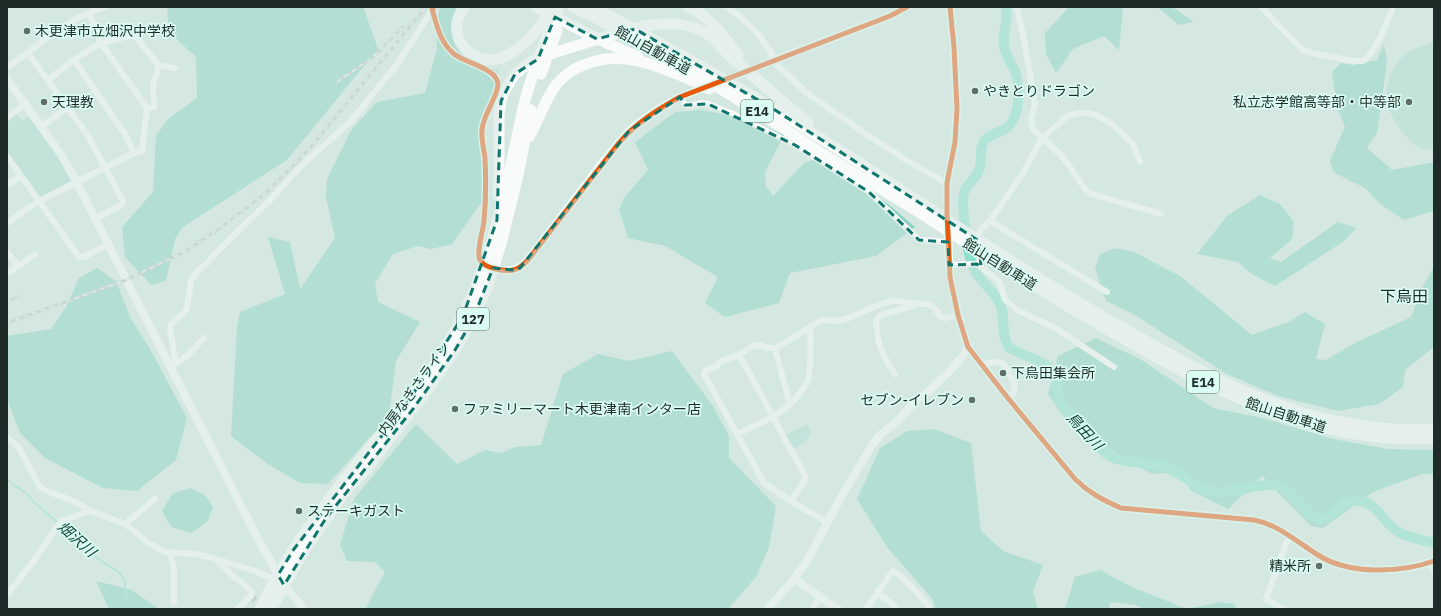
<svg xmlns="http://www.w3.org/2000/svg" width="1441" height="616" viewBox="0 0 1441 616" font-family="'IBM Plex Sans','Noto Sans JP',sans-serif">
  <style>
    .green { fill: #aeddd0 }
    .forest { fill: #8ad3c1 }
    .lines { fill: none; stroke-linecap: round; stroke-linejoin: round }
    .stream { stroke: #8be1cc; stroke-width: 1.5 }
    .river { stroke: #8be1cc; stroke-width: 10 }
    .street-tunnel { stroke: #b1c1bc; stroke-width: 6; stroke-dasharray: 6 3; stroke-linecap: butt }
    .secondary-tunnel { stroke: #b1c1bc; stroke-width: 8; stroke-dasharray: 8 4; stroke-linecap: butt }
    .street { stroke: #f9fbfa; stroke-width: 6 }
    .secondary { stroke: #f9fbfa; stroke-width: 8 }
    .highway { stroke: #f9fbfa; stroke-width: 11 }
    .rail-casing { stroke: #c0c4c3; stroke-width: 3 }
    .rail { stroke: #dafcf2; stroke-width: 1.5; stroke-dasharray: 4.5; stroke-linecap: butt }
    .cycleway-casing { stroke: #dafcf2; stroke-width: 8 }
    .cycleway { stroke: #e8590c; stroke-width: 5 }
    .marked { fill: none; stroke: #0f766e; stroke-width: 3; stroke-dasharray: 8 5; stroke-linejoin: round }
    .poi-dot { fill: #5f6d69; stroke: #dafcf2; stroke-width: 1.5 }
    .labels { text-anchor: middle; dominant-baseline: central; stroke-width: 3.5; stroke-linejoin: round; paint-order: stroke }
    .shield { fill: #dafcf2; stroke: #576a65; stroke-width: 1 }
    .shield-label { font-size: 13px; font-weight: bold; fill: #1f2b28 }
    .poi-label { font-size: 14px; fill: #1f2b28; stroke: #dafcf2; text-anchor: start }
    .street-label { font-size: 14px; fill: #1f2b28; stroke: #dafcf2 }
    .water-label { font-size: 15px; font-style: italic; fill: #12463b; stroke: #dafcf2 }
    .quarter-label { font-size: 16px; fill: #1f2b28; stroke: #dafcf2 }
  </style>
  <rect width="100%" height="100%" fill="#d5e7e1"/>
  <g class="green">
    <path d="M1430 43H1434V150C1429 149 1423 149 1419 147 1411 144 1406 136 1401 130 1382 106 1381 80 1402 57 1408 50 1421 46 1430 43Z"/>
    <path d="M15 112 22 121 32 114 76 181 39 201 7 156V118Z"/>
    <path d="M807 424 811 433 806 442 791 451 783 436Z"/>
  </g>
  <g class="forest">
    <path d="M169 7H365L364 9 378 49 287 160 183 227 175 239 166 281 151 285 125 257 122 227 153 192 156 136 167 120 197 98 196 57 169 32 167 11Z"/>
    <path d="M440 7H460L451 24 455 45 480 63 498 71 497 83 483 113 485 197 452 244 431 249 418 246 393 254 375 284 378 302 420 322 396 361 389 416 328 484 300 483 268 464 231 436 237 327 240 312 285 294 268 237 290 242 300 289 335 238 326 197 327 179 351 130 377 102 425 93 437 49 436 27Z"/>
    <path d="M1069 7H1123L1119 50 1104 36 1073 49 1056 73 1046 54 1045 33Z"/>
    <path d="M1157 7H1172L1194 22 1179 25Z"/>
    <path d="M1384 43 1387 62 1377 133 1367 148 1392 170 1434 162V211L1404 220 1380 204 1365 188 1333 172 1330 160 1345 127 1337 108 1332 72 1341 63 1353 65 1377 60Z"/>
    <path d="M701 110 745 118 784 135 765 172 766 186 773 196 804 163 821 157 888 204 915 227 876 256 790 273 779 303 725 317 705 303 718 277 665 246 628 238 619 210 624 198 648 170 635 142 675 112Z"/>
    <path d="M1260 195 1280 204 1294 222 1292 239 1270 258 1281 262 1338 222 1356 228 1344 241 1275 286 1250 273 1238 262 1197 254 1227 216Z"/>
    <path d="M1115 248 1134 252 1180 276 1252 335 1288 322 1305 312 1325 324 1316 359 1326 360 1355 343 1411 317 1420 292 1434 266V347L1405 370 1403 387 1379 404 1338 411 1278 396 1225 373 1135 315 1106 301 1095 268 1100 254Z"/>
    <path d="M97 268 116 281 131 319 149 347 187 418 176 460 137 491 103 488 45 458 20 433 7 399V336L51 329 66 307 79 278Z"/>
    <path d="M1096 338 1140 359 1213 408 1262 418 1333 439 1388 449 1434 450V474H1422L1373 492 1323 528 1311 526 1262 476 1228 509 1190 490 1185 472 1152 474 1072 428 1048 394 1058 356Z"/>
    <path d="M672 351 713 406 729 436V458L776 506 769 547 756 577 728 609H365L385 572 375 562 347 561 340 545 354 499 416 424 457 464 485 450 501 453 515 447 541 445 563 374 598 354 629 361Z"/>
    <path d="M934 429 971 443 981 531 1003 551 1043 565 1033 592 1038 609H935L933 600 887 547 857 499 880 448 907 431Z"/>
    <path d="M191 488 205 495 213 507 208 521 191 533 171 527 162 511 173 493Z"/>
    <path d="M1100 570 1132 587 1187 609 1220 602 1235 604 1236 609H1145L1136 605 1110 602 1109 609H1065L1075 577Z"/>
    <path d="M96 581 132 590 159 609H109Z"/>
  </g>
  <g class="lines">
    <g class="stream">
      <path d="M7 479 15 486 25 492 36 504 58 523"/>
      <path d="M60 526 65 531 88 548 98 559 119 572 124 580 129 609"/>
    </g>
    <path class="river" d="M1006 7C1009 21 1002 33 1004 46 1005 54 1010 62 1014 69 1020 83 1020 109 1012 122 1006 132 993 132 985 140 979 147 982 159 980 167 978 177 970 181 965 190 963 194 963 199 963 204 964 222 967 257 975 271 982 284 996 292 1001 306 1005 319 1001 336 1009 348 1020 354 1041 360 1049 368 1058 377 1056 392 1060 403 1064 412 1075 417 1082 423 1093 433 1098 451 1111 457 1129 465 1149 461 1167 468 1184 474 1198 491 1216 492 1236 494 1256 483 1276 485 1293 488 1307 519 1321 519 1334 520 1340 498 1360 501 1377 503 1384 523 1397 531 1407 538 1422 540 1434 543"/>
    <path class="street-tunnel" d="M251 596 263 606"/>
    <g class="secondary-tunnel">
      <path d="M721 81 769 62"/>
      <path d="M680 97 708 86"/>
    </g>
    <g class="street">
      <path d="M727 7 742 18 758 34 771 52 773 60 778 66 808 94 869 136 911 163 947 183"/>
      <path d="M1017 7 1025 46 1035 104 1031 119 1033 129 1062 156 1088 193 1161 214"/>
      <path d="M1261 7 1303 50 1316 54 1353 61H1363C1379 48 1385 25 1393 7"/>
      <path d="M432 9C437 26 440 42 454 54 465 63 497 68 498 84 498 95 483 116 482 130 481 139 484 148 485 157 486 180 486 202 484 224 483 233 476 253 479 260 480 262 482 263 483 265"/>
      <path d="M28 53 88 136 123 201 121 205 95 219"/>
      <path d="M74 60 125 134 134 153"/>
      <path d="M158 65 175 68"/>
      <path d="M7 68C38 46 69 17 105 7"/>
      <path d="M48 80 74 60 101 43 133 35 137 38 158 65V70L153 84 154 107 147 108"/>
      <path d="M680 97 685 105 690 106 701 103 708 104 733 114 795 145 869 192 919 240 948 242"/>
      <path d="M7 118 25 104"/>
      <path d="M41 127 68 107"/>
      <path d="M7 156 79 257H84L108 244"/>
      <path d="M7 185 21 176"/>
      <path d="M990 221 1107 292"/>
      <path d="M7 223 39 201 134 153 142 151 147 108 101 43 89 13"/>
      <path d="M979 240V233L981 229 990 221 1023 173 1042 138 1054 128 1067 116 1079 113H1088L1096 115 1105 120 1113 125 1133 144 1140 162"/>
      <path d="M7 252 18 266"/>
      <path d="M979 252 981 267"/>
      <path d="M949 265 977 264 999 281 1005 300 1019 311 1055 328 1114 367"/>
      <path d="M7 274 35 254"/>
      <path d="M775 348 790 405"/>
      <path d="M739 355C762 394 782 436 805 475V480L791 501"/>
      <path d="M170 365 174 361 175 359 170 328 171 324 184 313 187 308 191 281 196 273 207 263 218 251 272 198 301 166 352 120 398 63 434 7"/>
      <path d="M982 365C988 363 995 361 1001 363 1007 365 1016 385 1014 391 1013 394 1009 396 1007 397"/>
      <path d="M173 366 189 354 204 338"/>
      <path d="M895 374C882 355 877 343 876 320L881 315 915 305"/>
      <path d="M737 434C761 423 788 413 802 390 804 387 808 383 808 380 811 368 811 341 810 328"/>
      <path d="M7 437 19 448 40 487 47 491 76 502 90 511 125 524 150 544 165 552 195 554 209 557 255 571 276 580"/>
      <path d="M828 523 791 501 764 483 704 374 705 371 717 366 721 361 739 355 753 346 760 345 768 348H776L820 321C828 319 835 322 842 320 859 316 874 304 892 301 898 300 906 303 913 303 931 305 930 301 941 317L945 318 958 315"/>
      <path d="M125 524 155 499"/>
      <path d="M170 553 174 569V602"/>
      <path d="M216 560 233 576 252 591 251 596 237 609"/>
      <path d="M1427 563 1434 571"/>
      <path d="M877 593 891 603 896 609"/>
      <path d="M7 595 35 559 61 521 90 511"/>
      <path d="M812 609 820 597"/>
      <path d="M866 609 893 571C900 573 926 602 930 609"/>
      <path d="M1283 609 1266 599 1289 536"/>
    </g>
    <g class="secondary">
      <path d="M950 7 954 47 957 109 955 142 947 183V213L950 277 958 315 968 347 1007 397 1075 479C1089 493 1103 500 1121 508L1254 520C1279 525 1297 542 1318 555 1349 575 1400 573 1434 561"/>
      <path d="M769 62 890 16 907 7"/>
      <path d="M7 79 62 156 76 181 259 541 284 585 304 609"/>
      <path d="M490 267C506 273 516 272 528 260L605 159 629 131 641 121 662 107 680 97"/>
      <path d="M794 579 838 609"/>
      <path d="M768 609 794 579 807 561 840 499 872 445 880 435 896 422 917 400 932 388 949 372 965 353 968 347"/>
    </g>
    <g class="highway">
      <path d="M464 7C461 12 457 17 457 24 454 49 481 67 504 57 527 46 540 27 553 7"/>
      <path d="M536 7 600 40 638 57"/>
      <path d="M573 7C597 18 620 30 643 42 660 51 677 62 693 72 738 99 782 127 826 156 858 176 890 194 922 214 947 230 971 247 996 262 1040 290 1085 317 1131 343 1224 396 1323 445 1434 438"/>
      <path d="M593 7C675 50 755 96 833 146 926 205 1017 268 1112 322 1214 380 1312 436 1434 429"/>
      <path d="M689 7C710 17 723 36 738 55"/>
      <path d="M541 74 557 30"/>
      <path d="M529 137C539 120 544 101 556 85 572 65 601 56 626 59 648 61 689 78 709 89"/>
      <path d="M498 195 499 173V116L501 101 504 92 515 74 529 63 543 56 608 36 644 26 659 24H679L696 28 711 36 732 58 809 124"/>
      <path d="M260 609C286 554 323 506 361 459 398 413 436 370 462 317 486 269 499 216 511 164 516 143 520 121 525 100 534 68 546 38 559 7"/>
      <path d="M271 609 304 551 347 489 366 470 431 385 455 350 473 319 488 285 501 244 517 180 531 110"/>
    </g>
    <defs>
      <g id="rail">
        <path d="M337 82 372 58 403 27"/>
        <path d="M7 302 17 297"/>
        <path d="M7 323 126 280 186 251 220 228 267 192 292 167 315 142 426 7"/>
      </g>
    </defs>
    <use href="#rail" class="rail-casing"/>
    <use href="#rail" class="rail"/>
    <defs>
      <g id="cycleway">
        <path d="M434 7 432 9C437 26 440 42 454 54 465 63 497 68 498 84 498 96 483 115 482 130 481 139 484 149 485 158 486 179 486 200 484 221 483 231 476 253 480 260 484 268 505 272 513 270 520 269 524 264 528 260L619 143C636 123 657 110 680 97L890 16 907 7"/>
        <path d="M950 7 954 47 957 109 955 142 947 183V213L950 277 958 315 968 347 1007 397 1075 479C1089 493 1103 500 1121 508L1254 520C1279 525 1297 542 1318 555 1349 575 1400 573 1434 561"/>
      </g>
    </defs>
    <use href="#cycleway" class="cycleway-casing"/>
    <use href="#cycleway" class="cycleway"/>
  </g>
  <path d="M0 0H1441V616H0ZM555 17 597 39 635 29 772 108 979 241 981 267 977 264 949 265 948 242 919 240 869 192 795 145 708 104 685 105 680 97 629 131 520 268 513 270 493 268 473 319 455 350 413 409 326 518 284 585 278 575 294 549 408 402 463 316 497 220 501 101 515 74 538 59Z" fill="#d5e7e1" fill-opacity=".55" fill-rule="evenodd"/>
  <path class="marked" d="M555 17 597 39 635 29 772 108 979 241 981 267 977 264 949 265 948 242 919 240 869 192 795 145 708 104 685 105 680 97 629 131 520 268 513 270 493 268 473 319 455 350 413 409 326 518 284 585 278 575 294 549 408 402 463 316 497 220 501 101 515 74 538 59Z"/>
  <g class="poi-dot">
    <circle cx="27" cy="31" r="4"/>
    <circle cx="975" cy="91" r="4"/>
    <circle cx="44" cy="102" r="4"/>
    <circle cx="1409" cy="102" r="4"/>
    <circle cx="1003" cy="373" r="4"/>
    <circle cx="972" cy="400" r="4"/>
    <circle cx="455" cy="409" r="4"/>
    <circle cx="299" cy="511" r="4"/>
    <circle cx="1319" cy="566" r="4"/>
  </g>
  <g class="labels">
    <g class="shield">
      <rect x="741" y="100" width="32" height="22" rx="3"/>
      <rect x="457" y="308" width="32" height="22" rx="3"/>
      <rect x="1187" y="371" width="32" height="22" rx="3"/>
    </g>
    <g class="shield-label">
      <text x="757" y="111">E14</text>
      <text x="473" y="319">127</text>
      <text x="1203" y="382">E14</text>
    </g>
    <g class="poi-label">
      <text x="35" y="31">木更津市立畑沢中学校</text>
      <text x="983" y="91">やきとりドラゴン</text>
      <text x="52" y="102">天理教</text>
      <text x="1401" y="102" text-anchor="end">私立志学館高等部・中等部</text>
      <text x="1011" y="373">下烏田集会所</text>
      <text x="964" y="400" text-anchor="end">セブン-イレブン</text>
      <text x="463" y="409">ファミリーマート木更津南インター店</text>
      <text x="307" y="511">ステーキガスト</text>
      <text x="1311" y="566" text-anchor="end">精米所</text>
    </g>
    <g class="street-label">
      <text transform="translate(653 50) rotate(29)">館山自動車道</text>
      <text transform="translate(1000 264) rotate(32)">館山自動車道</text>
      <text transform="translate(414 389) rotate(-54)">内房なぎさライン</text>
      <text transform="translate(1286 415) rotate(18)">館山自動車道</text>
    </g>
    <g class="water-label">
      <text transform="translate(1085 431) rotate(47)">鳥田川</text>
      <text transform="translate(77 539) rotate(42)">畑沢川</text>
    </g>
    <g class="quarter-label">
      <text x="1404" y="296">下烏田</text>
    </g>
  </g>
  <rect width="1441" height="616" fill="none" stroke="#1f2b28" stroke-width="16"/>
</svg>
